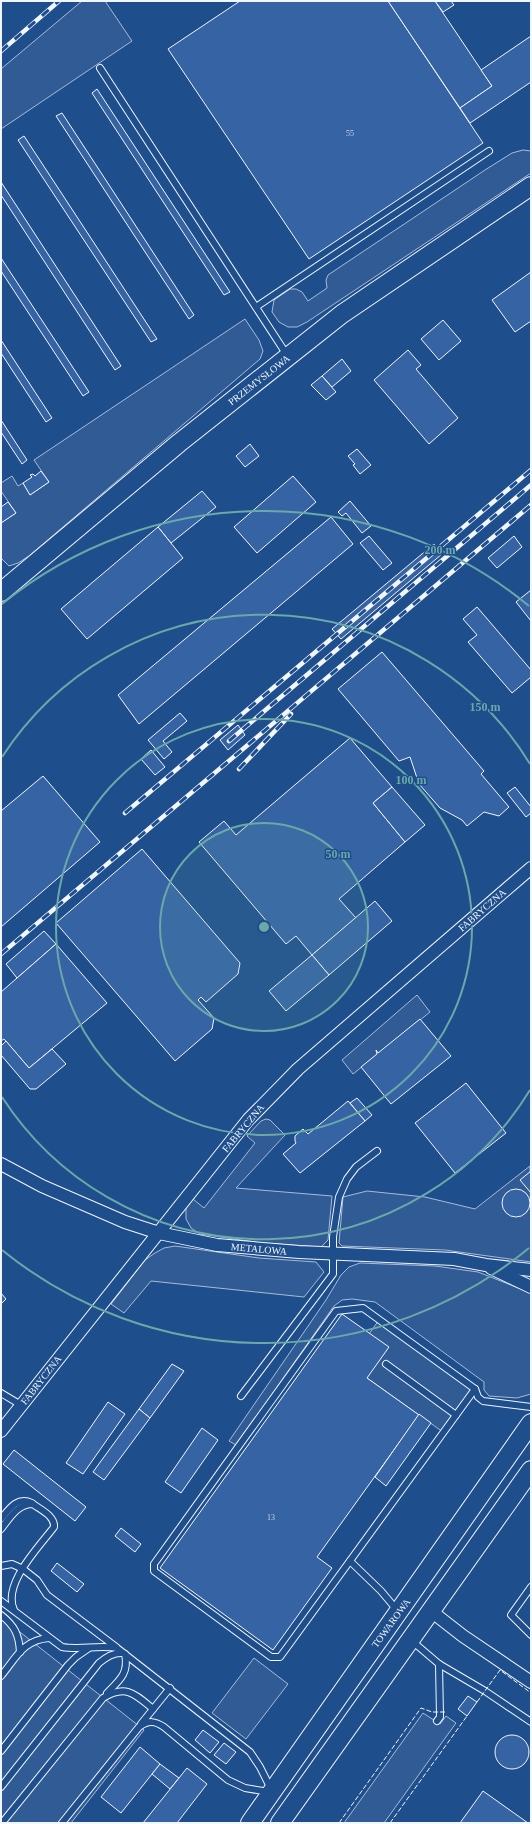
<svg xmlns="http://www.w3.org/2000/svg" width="532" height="1824" viewBox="0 0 532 1824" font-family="Georgia,serif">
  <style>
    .built { fill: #305b95; stroke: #a8bbd7 }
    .building { fill: #3563a3; stroke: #f2f6ff }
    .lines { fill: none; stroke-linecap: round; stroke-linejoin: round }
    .lane-casing { stroke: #f2f6ff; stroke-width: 8 }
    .street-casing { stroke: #f2f6ff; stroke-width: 14 }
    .secondary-casing { stroke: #f2f6ff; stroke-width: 20 }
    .lane { stroke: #1f4e8c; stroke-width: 6 }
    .street { stroke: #1f4e8c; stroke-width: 12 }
    .secondary { stroke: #1f4e8c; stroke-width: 18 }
    .rail-casing { stroke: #f2f6ff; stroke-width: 4.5 }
    .rail { stroke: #1f4e8c; stroke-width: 3; stroke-dasharray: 9; stroke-linecap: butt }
    .fence { stroke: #f2f6ff; stroke-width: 1; stroke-dasharray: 5 2; stroke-linecap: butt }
    .ring { fill: none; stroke: #6aa9a8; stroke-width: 2 }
    .labels { text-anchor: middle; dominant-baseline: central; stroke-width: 3; stroke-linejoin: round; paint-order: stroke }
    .number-label { font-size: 8px; fill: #c3d1e8 }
    .street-label { font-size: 10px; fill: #f2f6ff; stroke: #1f4e8c }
    .centre { fill: #6aa9a8; stroke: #1f4e8c; stroke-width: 2 }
    .ring-label { font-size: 12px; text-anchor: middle; font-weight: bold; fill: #6aa9a8; stroke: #1f4e8c; stroke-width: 3; stroke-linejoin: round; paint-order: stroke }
  </style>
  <rect width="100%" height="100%" fill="#1f4e8c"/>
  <g class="built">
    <path d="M82 1H105L132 41 1 129V69Z"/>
    <path d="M523 150 531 151V173L307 322 297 327H288L279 322 272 312 274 300 290 289H296L302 292 308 301 327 288 326 280 328 275 485 170 512 153Z"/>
    <path d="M245 319 259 340 263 351 260 359 29 556 18 563 9 566 1 558V523L16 513 1 491V483L12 476 18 486 23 483 30 495 49 482 34 460Z"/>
    <path d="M417 995 430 1012 353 1074 342 1060Z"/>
    <path d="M266 1119 270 1120 285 1135 236 1188 332 1196 328 1240 321 1247 262 1243 200 1234 191 1228 186 1219V1208L193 1199 204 1208 255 1143 247 1136 261 1121Z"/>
    <path d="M530 1166 531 1262 445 1250 342 1246 339 1243 343 1197 367 1191 425 1197 475 1209Z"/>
    <path d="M175 1246 259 1258 316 1262 324 1272 304 1297 151 1281 124 1313 111 1304 145 1260 155 1253 164 1248Z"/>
    <path d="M360 1263 435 1266 478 1272 531 1293V1394L517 1398 489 1396 484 1390V1382L375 1302 352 1299 342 1300 334 1306 236 1445 229 1441 326 1300 341 1275 349 1267Z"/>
    <path d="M379 1320 475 1389 443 1432 367 1378 369 1334Z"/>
    <path d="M1 1617 144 1730 71 1823H1Z"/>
    <path d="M254 1658 288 1684 246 1739 212 1713Z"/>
    <path d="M423 1713 440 1724 446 1716 456 1723 384 1823H344Z"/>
  </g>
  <g class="building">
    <path d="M240 1H388L483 143 309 259 168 49Z"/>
    <path d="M388 1H435L492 86 460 108Z"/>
    <path d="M435 1H451L454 5 443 12Z"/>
    <path d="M531 36V82L470 123 460 108 492 86 481 70Z"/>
    <path d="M97 89 230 292 224 295 92 93Z"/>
    <path d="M62 113 194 315 189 319 56 116Z"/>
    <path d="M24 136 157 339 151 342 18 140Z"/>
    <path d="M1 182 121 366 115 370 1 195Z"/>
    <path d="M1 258 89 392 83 396 1 271Z"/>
    <path d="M531 272V321L515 332 492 300Z"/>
    <path d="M443 320 461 341 439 360 421 339Z"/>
    <path d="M1 340 52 418 46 422 1 353Z"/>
    <path d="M408 350 421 365 416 369 458 418 429 444 374 380Z"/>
    <path d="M342 359 351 371 332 387 322 376Z"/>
    <path d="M322 376 336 392 326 400 311 385Z"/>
    <path d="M1 420 27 460 22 464 1 432Z"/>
    <path d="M250 444 259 456 245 467 236 456Z"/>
    <path d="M357 449 371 465 360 474 353 465 355 464 348 456Z"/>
    <path d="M41 471 49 482 30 495 23 483 32 477 30 475 33 474 35 476Z"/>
    <path d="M293 476 316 502 257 553 234 527Z"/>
    <path d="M202 491 216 507 171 543 158 527Z"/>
    <path d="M350 501 371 526 362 533 346 513 342 516 338 512Z"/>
    <path d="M8 502 16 513 1 523V507Z"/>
    <path d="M331 517 353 544 139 724 118 695Z"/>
    <path d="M158 527 183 558 87 639 61 609Z"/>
    <path d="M369 536 392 563 383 570 360 543Z"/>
    <path d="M514 536 522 547 497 568 488 558Z"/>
    <path d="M434 544 442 554 341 639 332 629Z"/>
    <path d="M531 590V621L516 602Z"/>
    <path d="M477 607 531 670V677L512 693 468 642 477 635 463 619Z"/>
    <path d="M382 652 484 771 481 774 509 807 499 816 484 812 467 826 462 820 440 808 419 784 410 757 399 761 338 689Z"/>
    <path d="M180 713 187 721 163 741 172 752 164 759 148 740Z"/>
    <path d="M238 725 245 735 228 750 220 740Z"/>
    <path d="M350 738 392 787 373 803 405 842 339 899 356 918 312 955 296 936 286 944 199 842 224 821 236 835Z"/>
    <path d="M151 750 165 767 155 775 141 759Z"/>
    <path d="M43 776 100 842 1 927V811Z"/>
    <path d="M392 787 425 825 405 842 373 803Z"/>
    <path d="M515 787 531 807V813L526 817 507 793Z"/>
    <path d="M142 849 240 963 238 974 206 1002 201 997 198 1000 214 1018 212 1029 175 1061 56 923Z"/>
    <path d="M375 901 392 921 329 975 312 955Z"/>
    <path d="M44 931 56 944 17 978 6 964Z"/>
    <path d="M56 944 107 1003 29 1068 4 1039 1 1041V992Z"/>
    <path d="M312 955 329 975 286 1011 269 991Z"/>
    <path d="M420 1019 451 1056 391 1104 361 1067 377 1054 376 1050 378 1053Z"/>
    <path d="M6 1041 29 1068 52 1049 66 1064 36 1089H30L1 1055V1046Z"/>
    <path d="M466 1083 506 1133 455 1173 415 1123Z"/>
    <path d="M357 1098 372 1115 365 1121 350 1103Z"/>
    <path d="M348 1101 365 1121 300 1173 283 1154 296 1143 295 1141V1136L303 1129 308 1134Z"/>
    <path d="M531 1171V1193L520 1180Z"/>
    <circle cx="516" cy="1203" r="14"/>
    <path d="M1 1293 6 1299 1 1304Z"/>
    <path d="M342 1314 389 1347 367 1378 419 1415 317 1557 332 1568 273 1650 160 1568Z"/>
    <path d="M172 1364 184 1371 150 1418 139 1409Z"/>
    <path d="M108 1402 125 1414 83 1474 66 1463Z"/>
    <path d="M139 1409 150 1418 104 1480 93 1472Z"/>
    <path d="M419 1414 431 1423 386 1486 375 1477Z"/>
    <path d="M202 1428 218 1440 181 1493 165 1482Z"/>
    <path d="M14 1450 86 1507 75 1521 3 1464Z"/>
    <path d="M121 1528 141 1544 135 1552 115 1536Z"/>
    <path d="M57 1563 84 1584 77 1592 51 1571Z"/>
    <path d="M468 1696 477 1702 467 1716 458 1709Z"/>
    <path d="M203 1730 219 1742 210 1753 195 1740Z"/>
    <circle cx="512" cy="1752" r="17"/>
    <path d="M224 1743 236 1752 226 1764 214 1755Z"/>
    <path d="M140 1747 160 1764 121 1813 101 1797Z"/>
    <path d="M160 1764 179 1778 170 1789 152 1774Z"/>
    <path d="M187 1768 207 1784 177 1823H143Z"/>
    <path d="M483 1791 528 1823H460Z"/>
  </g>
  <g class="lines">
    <defs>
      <g id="lane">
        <path d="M100 68 287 355"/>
        <path d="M256 307 489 151"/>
        <path d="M363 1308 475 1389 280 1657H271L154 1571V1564L336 1311Z"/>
        <path d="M386 1364 456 1415"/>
        <path d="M475 1389 478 1397 483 1401 531 1407"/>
        <path d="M1 1393 21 1405"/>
        <path d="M241 1396 333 1274V1237L339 1197 347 1179 356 1167 377 1151"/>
        <path d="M1 1519C9 1509 17 1496 32 1503"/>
        <path d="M1 1529C10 1518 17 1504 33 1504 41 1510 55 1516 54 1527 39 1547 2 1584 14 1610"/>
        <path d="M350 1561 381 1591 397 1610"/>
        <path d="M1 1566 12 1564 23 1569 37 1580 47 1595 116 1647"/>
        <path d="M531 1587 511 1615 531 1635"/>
        <path d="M1 1601 62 1647C80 1650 99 1645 117 1648L250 1752 260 1767 271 1789"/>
        <path d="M1 1615C15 1626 19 1635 20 1652"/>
        <path d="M412 1641 439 1664 485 1691 531 1722"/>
        <path d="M1 1676C16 1658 23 1640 49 1638"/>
        <path d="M107 1693C120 1680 129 1673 125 1654"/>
        <path d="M437 1721 440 1717 439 1664"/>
        <path d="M141 1724 170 1688"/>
        <path d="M1 1751 68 1665 76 1657 89 1648"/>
        <path d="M1 1787 99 1663C106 1657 114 1652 123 1653"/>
        <path d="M2 1823 103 1698C126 1684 135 1694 153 1709"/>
        <path d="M62 1823 139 1727C149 1720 155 1721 164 1727L228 1780 245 1788 269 1792"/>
      </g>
      <g id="street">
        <path d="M1 1164 42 1186 125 1222 159 1233 217 1245 299 1252 454 1259 486 1265 531 1270"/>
        <path d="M491 1268 531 1287"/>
        <path d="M1 1431 248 1120 298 1069 531 868"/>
        <path d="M431 1611 463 1636 531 1682"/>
      </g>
      <g id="secondary">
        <path d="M1 592 179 443 342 314 531 186"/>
        <path d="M250 1823 531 1423"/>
        <path d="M280 1823 531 1470"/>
      </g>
    </defs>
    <use href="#lane" class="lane-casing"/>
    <use href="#street" class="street-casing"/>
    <use href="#secondary" class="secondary-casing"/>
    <use href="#lane" class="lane"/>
    <use href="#street" class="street"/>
    <use href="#secondary" class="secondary"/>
    <defs>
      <g id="rail">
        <path d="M1 51 59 1"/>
        <path d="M229 741 531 485"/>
        <path d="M239 769 291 714"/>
        <path d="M125 813 531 470"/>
        <path d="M1 954 531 505"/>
      </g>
    </defs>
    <use href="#rail" class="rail-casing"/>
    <use href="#rail" class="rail"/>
    <g class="fence">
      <path d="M477 1702 500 1670 531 1693"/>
      <path d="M339 1823 421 1708 432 1712H445"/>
      <path d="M390 1823 467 1716"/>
    </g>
  </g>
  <circle cx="264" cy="927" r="104" fill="#6aa9a8" fill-opacity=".12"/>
  <g class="ring">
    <circle cx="264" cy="927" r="104"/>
    <circle cx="264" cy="927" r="208"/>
    <path d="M530 1090A312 312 0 0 1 2 1097M2 757A312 312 0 0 1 530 764"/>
    <path d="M529 1248A416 416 0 0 1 2 1250M2 604A416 416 0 0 1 529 606"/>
  </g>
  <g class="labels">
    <g class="number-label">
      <text x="350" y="133">55</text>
      <text x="271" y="1517">13</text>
    </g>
    <g class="street-label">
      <text transform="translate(259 380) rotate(-38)">PRZEMYSŁOWA</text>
      <text transform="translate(482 910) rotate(-41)">FABRYCZNA</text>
      <text transform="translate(243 1128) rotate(-50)">FABRYCZNA</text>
      <text transform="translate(259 1249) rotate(5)">METALOWA</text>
      <text transform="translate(41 1380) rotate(-52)">FABRYCZNA</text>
      <text transform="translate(391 1623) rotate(-54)">TOWAROWA</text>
    </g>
  </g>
  <circle cx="264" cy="927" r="6" class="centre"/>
  <g class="ring-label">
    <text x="440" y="554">200 m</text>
    <text x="485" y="711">150 m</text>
    <text x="411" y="784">100 m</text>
    <text x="338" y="858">50 m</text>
  </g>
  <rect width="532" height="1824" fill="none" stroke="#f2f6ff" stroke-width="4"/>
</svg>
